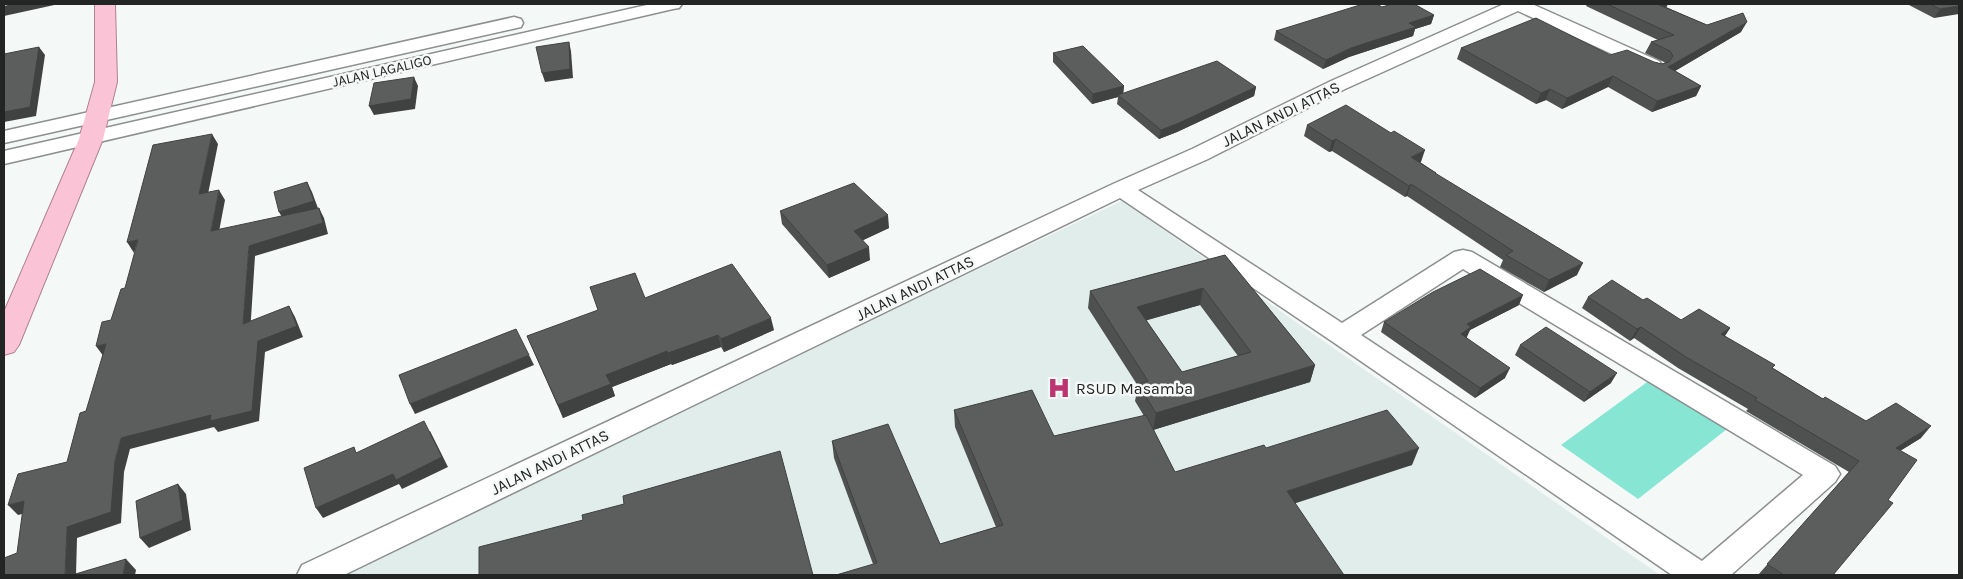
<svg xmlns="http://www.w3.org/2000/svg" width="1963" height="579" viewBox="0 0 1963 579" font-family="Karla,sans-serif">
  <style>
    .built { fill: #e0edea }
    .green { fill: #87e6d3 }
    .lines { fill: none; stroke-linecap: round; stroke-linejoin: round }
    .minor-casing { stroke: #8c8f8e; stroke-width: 3 }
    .trunk-casing { stroke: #ae8291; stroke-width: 2 }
    .minor { fill: #fff; fill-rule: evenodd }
    .trunk { fill: #fac4d6; fill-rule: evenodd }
    .wall { fill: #4e5150; fill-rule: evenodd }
    .shaded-wall { fill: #404241 }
    .building { fill: #5b5e5d; stroke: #404241; fill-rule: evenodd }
    .labels { text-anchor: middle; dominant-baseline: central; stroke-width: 5; stroke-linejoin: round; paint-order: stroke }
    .far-street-label { font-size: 14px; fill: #232424; stroke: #f4f8f7 }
    .street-label { font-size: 16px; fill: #232424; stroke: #f4f8f7 }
    .poi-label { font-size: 16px; fill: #232424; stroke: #f4f8f7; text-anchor: start }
  </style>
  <rect width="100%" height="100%" fill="#f4f8f7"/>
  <path class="built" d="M1122 201 1660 575H332Z"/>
  <path class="green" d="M1650 380 1727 429 1638 499 1561 445Z"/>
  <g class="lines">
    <defs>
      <g id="minor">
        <path d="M651 4H682L679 8 673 9 4 164V151Z"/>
        <path d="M1504 4H1532L1659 61 1662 65 1659 69 1652 71 1645 69 1518 11 1345 89 1208 159 1138 190 1342 323 1454 252 1463 250 1472 252 1835 466 1840 474 1835 482 1731 575H1672L1333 342 1120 198 344 575H297L302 565 1113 184 1192 149 1331 81ZM1463 269 1803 475 1702 561 1361 335Z"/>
        <path d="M514 17 521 19 523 23 521 27 4 143V131Z"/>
      </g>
      <path id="trunk" d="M95 4H115L117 82 103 139 19 345 14 352 4 355V312L79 139 95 82Z"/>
    </defs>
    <use href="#minor" class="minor-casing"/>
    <use href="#trunk" class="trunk-casing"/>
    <use href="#minor" class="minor"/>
    <use href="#trunk" class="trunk"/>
  </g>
  <g class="wall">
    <path d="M1587 4H1668L1666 7 1707 25 1741 32 1675 71 1701 86 1696 96 1652 112 1608 87 1562 109 1546 100 1536 104 1457 59 1461 48 1610 55 1662 64 1665 63 1664 62 1645 53 1651 42 1658 40 1586 6Z"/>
    <path d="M1907 4H1959L1934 18Z"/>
    <path d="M1382 7 1434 15 1431 24 1415 29 1413 36 1349 57 1323 69 1274 40 1276 31Z"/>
    <path d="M1053 53 1124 86 1123 94 1256 87 1254 96 1177 132 1159 139 1117 104 1118 97 1092 104 1053 62Z"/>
    <path d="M1307 125 1421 162H1420L1436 173V174L1577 275 1544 292 1500 267 1503 260 1407 196 1405 197 1332 151 1329 152 1304 136Z"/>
    <path d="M780 211 889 228 863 240 870 260 829 278 782 224Z"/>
    <path d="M1225 255 1315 365 1310 382 1153 430 1175 472 1266 448 1412 465 873 564 834 458 832 441 940 544 996 527 955 427 954 410 1054 436 1144 416 1135 401 1138 386 1088 308 1090 291ZM1200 305 1238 356 1182 372 1146 320Z"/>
    <path d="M1588 297 1643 300 1681 320 1730 328 1725 336 1773 368 1823 399 1866 421 1921 438 1900 451 1888 500 1833 575H1758L1849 472 1746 411 1748 409 1678 368 1634 338 1630 341 1582 308Z"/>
    <path d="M645 298 774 330 724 352 721 347 672 365 671 364 612 387 615 396 563 418 527 336Z"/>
    <path d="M1519 305 1470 330 1466 337 1505 378 1475 398 1381 332 1384 322Z"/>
    <path d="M1520 345 1611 383 1584 402 1515 355Z"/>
  </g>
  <g class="shaded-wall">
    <path d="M12 4H59L4 16V6Z"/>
    <path d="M1657 4H1668L1666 8Z"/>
    <path d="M1959 6V14L1934 18 1940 9Z"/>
    <path d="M1434 15 1431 24 1415 29 1413 36 1349 57 1323 69 1326 60 1409 23Z"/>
    <path d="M1747 22 1741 32 1663 78 1668 67Z"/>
    <path d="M569 42 571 51 573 78 545 82 542 73Z"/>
    <path d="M39 47 45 55 36 116 4 122V112Z"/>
    <path d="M1613 76 1608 87 1562 109 1567 98Z"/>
    <path d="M414 77 418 86 415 109 374 115 369 106Z"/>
    <path d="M1124 86 1123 95H1118V97L1092 104 1093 94Z"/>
    <path d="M1701 86 1696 96 1652 112 1657 101Z"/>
    <path d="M1256 87 1254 96 1177 132 1159 139 1161 130Z"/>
    <path d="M1550 89 1546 100 1536 104 1541 93Z"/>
    <path d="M212 134 218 144 206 204 199 194Z"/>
    <path d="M1336 139 1332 151 1329 152 1332 141Z"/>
    <path d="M1425 150 1421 162 1407 169 1411 157Z"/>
    <path d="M307 182 312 192 319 211 285 222 279 212Z"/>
    <path d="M1411 184 1407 196 1405 197 1409 186Z"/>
    <path d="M219 190 225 200 217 242 211 231Z"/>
    <path d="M319 208 324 218 328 234 255 256 250 334 243 324 249 246Z"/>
    <path d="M888 215 889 228 855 244 854 231Z"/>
    <path d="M138 240 134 253 127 242Z"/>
    <path d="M869 247 870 260 829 278 827 265Z"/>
    <path d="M1583 263 1577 275 1544 292 1549 280Z"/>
    <path d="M1203 288 1200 305 1134 324 1137 307Z"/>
    <path d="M1523 295 1519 305 1470 330 1467 337 1457 344 1461 334 1467 324Z"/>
    <path d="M289 306 295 317 303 337 265 352 259 421 218 432 214 427 130 449 124 472 121 523 77 538 76 575H65L67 527 115 461 121 438 258 341Z"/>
    <path d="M771 318 774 330 724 352 721 339Z"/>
    <path d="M1641 327 1634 338 1630 341 1637 329Z"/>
    <path d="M1730 328 1722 340 1721 334Z"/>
    <path d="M718 335 721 347 672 365 668 353Z"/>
    <path d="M106 344 104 357 96 346Z"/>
    <path d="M667 351 671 364 612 387 615 396 563 418 558 405 606 375Z"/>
    <path d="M529 355 534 365 415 414 410 404Z"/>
    <path d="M1315 365 1310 382 1153 430 1156 413Z"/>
    <path d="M1510 368 1505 378 1475 398 1480 388Z"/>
    <path d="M1617 373 1611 383 1584 402 1590 392Z"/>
    <path d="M1931 426 1921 438 1885 460 1896 448Z"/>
    <path d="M430 431 448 467 402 489 399 484 323 518 316 508Z"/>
    <path d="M1419 448 1412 465 1281 508 1287 491Z"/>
    <path d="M178 484 186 494 191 530 149 548 140 538Z"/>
    <path d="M24 501 35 511 18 515 8 505Z"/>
    <path d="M126 559 136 570 135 575H123Z"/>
  </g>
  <g class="building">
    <path d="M1363 4H1377L1382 7 1392 4H1414L1434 15 1409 23 1416 27 1351 48 1326 60 1276 31Z"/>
    <path d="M1607 4H1657L1707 25 1743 13 1747 22 1668 67 1701 86 1657 101 1613 76 1567 98 1550 89 1541 93 1461 48 1536 18 1610 55 1627 50 1654 62 1662 64 1669 62 1673 56 1670 51 1651 42 1674 35Z"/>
    <path d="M1930 4H1959V6L1940 9Z"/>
    <path d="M569 42 570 69 542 73 536 47Z"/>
    <path d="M1083 46 1124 86 1093 94 1053 53Z"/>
    <path d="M39 47 30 107 4 112V54Z"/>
    <path d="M1217 61 1256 87 1179 123 1161 130 1118 95Z"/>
    <path d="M414 77 411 99 369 106 374 83Z"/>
    <path d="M1346 105 1391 133 1394 131 1425 150 1411 157 1436 173H1435L1583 263 1549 280 1506 255 1513 251 1411 184 1409 186 1336 139 1332 141 1307 125Z"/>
    <path d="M212 134 199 194 219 190 211 231 319 208 323 223 249 246 243 324 289 306 297 326 258 341 252 411 210 421 211 415 121 438 115 461 111 512 67 527 65 575H4V558L17 553 24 501 8 505 18 474 67 462 80 413 86 411 106 344 96 346 102 322 111 320 121 289 125 288 138 240 127 242 153 145Z"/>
    <path d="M307 182 314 201 279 212 274 192Z"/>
    <path d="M854 183 888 215 854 231 869 247 827 265 780 211Z"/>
    <path d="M1225 255 1315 365 1156 413 1138 384 1148 381 1090 291ZM1203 288 1251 352 1182 372 1137 307Z"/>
    <path d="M732 264 771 318 721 339 718 335 668 353 667 351 606 375 611 384 558 405 527 336 598 310 590 287 635 273 645 298Z"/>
    <path d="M1480 269 1523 295 1467 324 1471 327 1461 334 1510 368 1480 388 1384 322 1433 292Z"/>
    <path d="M1612 280 1643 300 1647 298 1681 320 1699 309 1730 328 1721 334 1775 365 1772 368 1823 399 1825 397 1866 421 1896 403 1931 426 1896 448 1917 460 1888 500 1893 503 1833 575H1784L1767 564 1859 461 1755 400 1757 398 1686 357 1641 327 1637 329 1588 297Z"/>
    <path d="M1546 327 1617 373 1590 392 1520 345Z"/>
    <path d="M516 329 529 355 410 404 399 375Z"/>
    <path d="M1032 390 1054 436 1146 415 1175 472 1264 445 1266 448 1387 410 1419 448 1287 491 1344 575H836L877 563 832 441 888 424 940 544 1003 525 954 410Z"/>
    <path d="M424 421 442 457 396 480 393 474 316 508 304 468 354 447 356 453Z"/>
    <path d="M780 451 813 575H479V547L583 520 582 515 624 504 623 496Z"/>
    <path d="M178 484 183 520 140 538 136 501Z"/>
    <path d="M126 559 123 575H72Z"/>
  </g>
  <defs>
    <symbol id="hospital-bare" viewBox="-9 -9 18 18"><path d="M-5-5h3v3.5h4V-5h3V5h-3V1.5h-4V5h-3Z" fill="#bc3470" stroke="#f4f8f7" stroke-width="2.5" paint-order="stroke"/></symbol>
  </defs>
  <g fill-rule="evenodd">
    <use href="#hospital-bare" x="1043" y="372" width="32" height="32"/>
  </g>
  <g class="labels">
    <g class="far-street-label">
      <text transform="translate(382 71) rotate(-13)">JALAN LAGALIGO</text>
    </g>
    <g class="street-label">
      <text transform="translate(1281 114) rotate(-26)">JALAN ANDI ATTAS</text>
      <text transform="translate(915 288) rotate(-26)">JALAN ANDI ATTAS</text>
      <text transform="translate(550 462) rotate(-26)">JALAN ANDI ATTAS</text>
    </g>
    <g class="poi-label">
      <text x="1076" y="388">RSUD Masamba</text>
    </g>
  </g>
  <rect width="1963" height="579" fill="none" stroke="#232424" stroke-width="10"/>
</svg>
